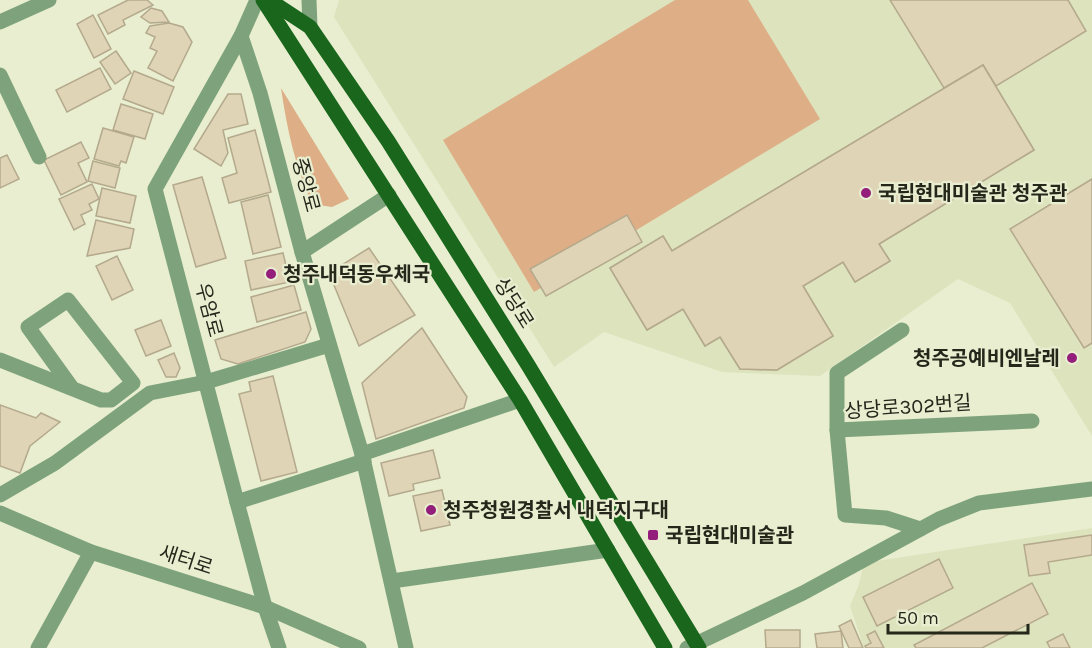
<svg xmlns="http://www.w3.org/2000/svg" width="1092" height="648" viewBox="0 0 1092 648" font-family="Karla,'Noto Sans KR',sans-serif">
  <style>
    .built { fill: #dce3bd }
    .green { fill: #deae86 }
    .building { fill: #e0d4b7; stroke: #b4a98c; stroke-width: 1.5 }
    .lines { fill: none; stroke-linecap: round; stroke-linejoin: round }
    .minor { stroke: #7ea37c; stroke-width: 15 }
    .major { stroke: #19661c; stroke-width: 15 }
    .poi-dot { fill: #941e7c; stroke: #e8eecf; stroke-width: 2 }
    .labels { text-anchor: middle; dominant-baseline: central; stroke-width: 4.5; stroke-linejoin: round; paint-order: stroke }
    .street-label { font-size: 20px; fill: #25271b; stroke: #e8eecf }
    .poi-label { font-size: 20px; font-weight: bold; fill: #25271b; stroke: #e8eecf; text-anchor: start }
  </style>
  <rect width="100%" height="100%" fill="#e8eecf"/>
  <g class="built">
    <path d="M339 0H1092V436L1010 303 958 279 820 376 722 372 604 332 554 367 334 17Z"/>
    <path d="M1092 528V648H864L850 606 858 587 864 563Z"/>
  </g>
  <g class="green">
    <path d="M675 0H748L820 119 534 292 443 140Z"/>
    <path d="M281 88 349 199 332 207 312 204C295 166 287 129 281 88Z"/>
  </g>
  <g class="building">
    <path d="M128 0H147L153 5 123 20 125 25 108 34 98 15Z"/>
    <path d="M890 0H1068L1086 31 996 86 983 65 944 88Z"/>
    <path d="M151 8 162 11 169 22 150 23 141 17Z"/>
    <path d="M93 15 111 49 94 58 77 24Z"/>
    <path d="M169 23 183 27 192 42 173 81 148 68 157 51 150 48 155 37 146 33 150 26Z"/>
    <path d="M116 51 131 73 115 84 100 62Z"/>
    <path d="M983 65 1034 150 879 244 890 261 855 282 843 262 803 286 833 336 777 370 740 369 720 337 705 346 683 309 647 330 610 268 663 236 672 251Z"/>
    <path d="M983 65 1034 150 879 244 890 261 855 282 843 262 803 286 833 336 777 370 740 369 720 337 705 346 683 309 647 330 610 268 663 236 672 251Z"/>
    <path d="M100 68 111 89 67 112 56 90Z"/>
    <path d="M134 71 174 87 163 114 123 99Z"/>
    <path d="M228 94H241L248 124 223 130 228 153 221 166 194 149Z"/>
    <path d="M121 104 153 114 145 139 113 130Z"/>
    <path d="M103 128 134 137 126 163 121 161 119 166 94 159Z"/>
    <path d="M255 130 271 192 229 203 222 178 237 173 228 138Z"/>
    <path d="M81 142 89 158 78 163 87 182 61 195 44 160Z"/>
    <path d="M7 155 19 179 0 188V158Z"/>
    <path d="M93 161 120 168 115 188 88 181Z"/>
    <path d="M202 177 226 258 196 267 173 185Z"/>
    <path d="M1092 179V343L1084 348 1010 229Z"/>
    <path d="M92 184 99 199 89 204 92 210 81 215 85 224 74 230 59 199Z"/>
    <path d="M102 188 136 196 130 223 96 216Z"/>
    <path d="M268 195 281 247 253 254 241 202Z"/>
    <path d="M627 215 642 242 546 296 530 269Z"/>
    <path d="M96 220 134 229 130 248 87 256Z"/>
    <path d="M369 248 415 315 359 346 329 273Z"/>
    <path d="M283 253 290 282 251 290 245 261Z"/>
    <path d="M117 256 133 290 112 300 96 266Z"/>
    <path d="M294 285 301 310 257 322 251 297Z"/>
    <path d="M306 312 311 329 305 342 238 364 221 359 215 340Z"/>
    <path d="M161 320 171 346 146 356 135 330Z"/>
    <path d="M422 328 467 397 464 408 376 439 362 383Z"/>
    <path d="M174 353 180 368 176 377H166L158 360Z"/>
    <path d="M273 376 297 472 261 481 239 394 251 391 249 382Z"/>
    <path d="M0 405 36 418 41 413 60 422 30 446 20 473 0 466Z"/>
    <path d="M433 450 440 478 413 484 414 490 389 496 381 463Z"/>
    <path d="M442 490 450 525 421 531 413 496Z"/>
    <path d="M1092 535V555L1048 562 1050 573 1029 576 1024 545Z"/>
    <path d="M939 559 953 588 877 626 863 597Z"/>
    <path d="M1032 583 1048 614 982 648H916L914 645Z"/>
    <path d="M851 620 863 648H849L839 626Z"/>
    <path d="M765 630H800V648H766Z"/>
    <path d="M841 631 843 648H817L815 634Z"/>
    <path d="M875 631 884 648H866L865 646 871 643 867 635Z"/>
    <path d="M1063 634 1070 648H1050L1047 642Z"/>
  </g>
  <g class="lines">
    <g class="minor">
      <path d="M257 0 241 36 155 189 237 502 265 607 279 648"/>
      <path d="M309 0 310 27"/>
      <path d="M0 22 49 0"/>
      <path d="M241 36 260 93 302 252 362 454 406 648"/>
      <path d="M0 75 39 157"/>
      <path d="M302 252 389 195"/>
      <path d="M902 330 837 373V430L845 515 886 518 920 529"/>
      <path d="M0 360 101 400H111L133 383 68 300 28 327 72 388"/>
      <path d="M837 430 1032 421"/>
      <path d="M362 454 520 400"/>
      <path d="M0 495 55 463 150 393 206 382 329 345"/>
      <path d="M237 502 364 461"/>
      <path d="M0 513 91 552 265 607 359 648"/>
      <path d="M392 581 608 550"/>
      <path d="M38 648 91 552"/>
      <path d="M687 648 803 593 939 519 979 503 1092 489"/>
    </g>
    <g class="major">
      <path d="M263 0 520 400 665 648"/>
      <path d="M269 0 310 27 388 141 528 365 699 648"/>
    </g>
  </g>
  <g class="poi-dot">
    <circle cx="866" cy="193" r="6"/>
    <circle cx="271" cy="274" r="6"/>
    <circle cx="1072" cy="358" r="6"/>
    <circle cx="431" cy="510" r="6"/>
    <rect x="647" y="529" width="12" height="12" rx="3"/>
  </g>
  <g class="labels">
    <g class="street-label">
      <text transform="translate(306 185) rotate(75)">중앙로</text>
      <text transform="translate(514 303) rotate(58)">상당로</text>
      <text transform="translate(209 310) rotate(75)">우암로</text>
      <text transform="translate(908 407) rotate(-4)">상당로302번길</text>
      <text transform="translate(186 560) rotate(18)">새터로</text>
    </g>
    <g class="poi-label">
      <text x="878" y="193">국립현대미술관 청주관</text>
      <text x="283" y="274">청주내덕동우체국</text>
      <text x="1060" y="358" text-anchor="end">청주공예비엔날레</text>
      <text x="443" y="510">청주청원경찰서 내덕지구대</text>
      <text x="665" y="535">국립현대미술관</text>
    </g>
  </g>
  <path d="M888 624v9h140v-9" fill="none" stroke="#25271b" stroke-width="3"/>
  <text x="897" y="624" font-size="18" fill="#25271b" stroke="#e8eecf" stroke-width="4.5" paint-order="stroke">50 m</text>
</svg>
